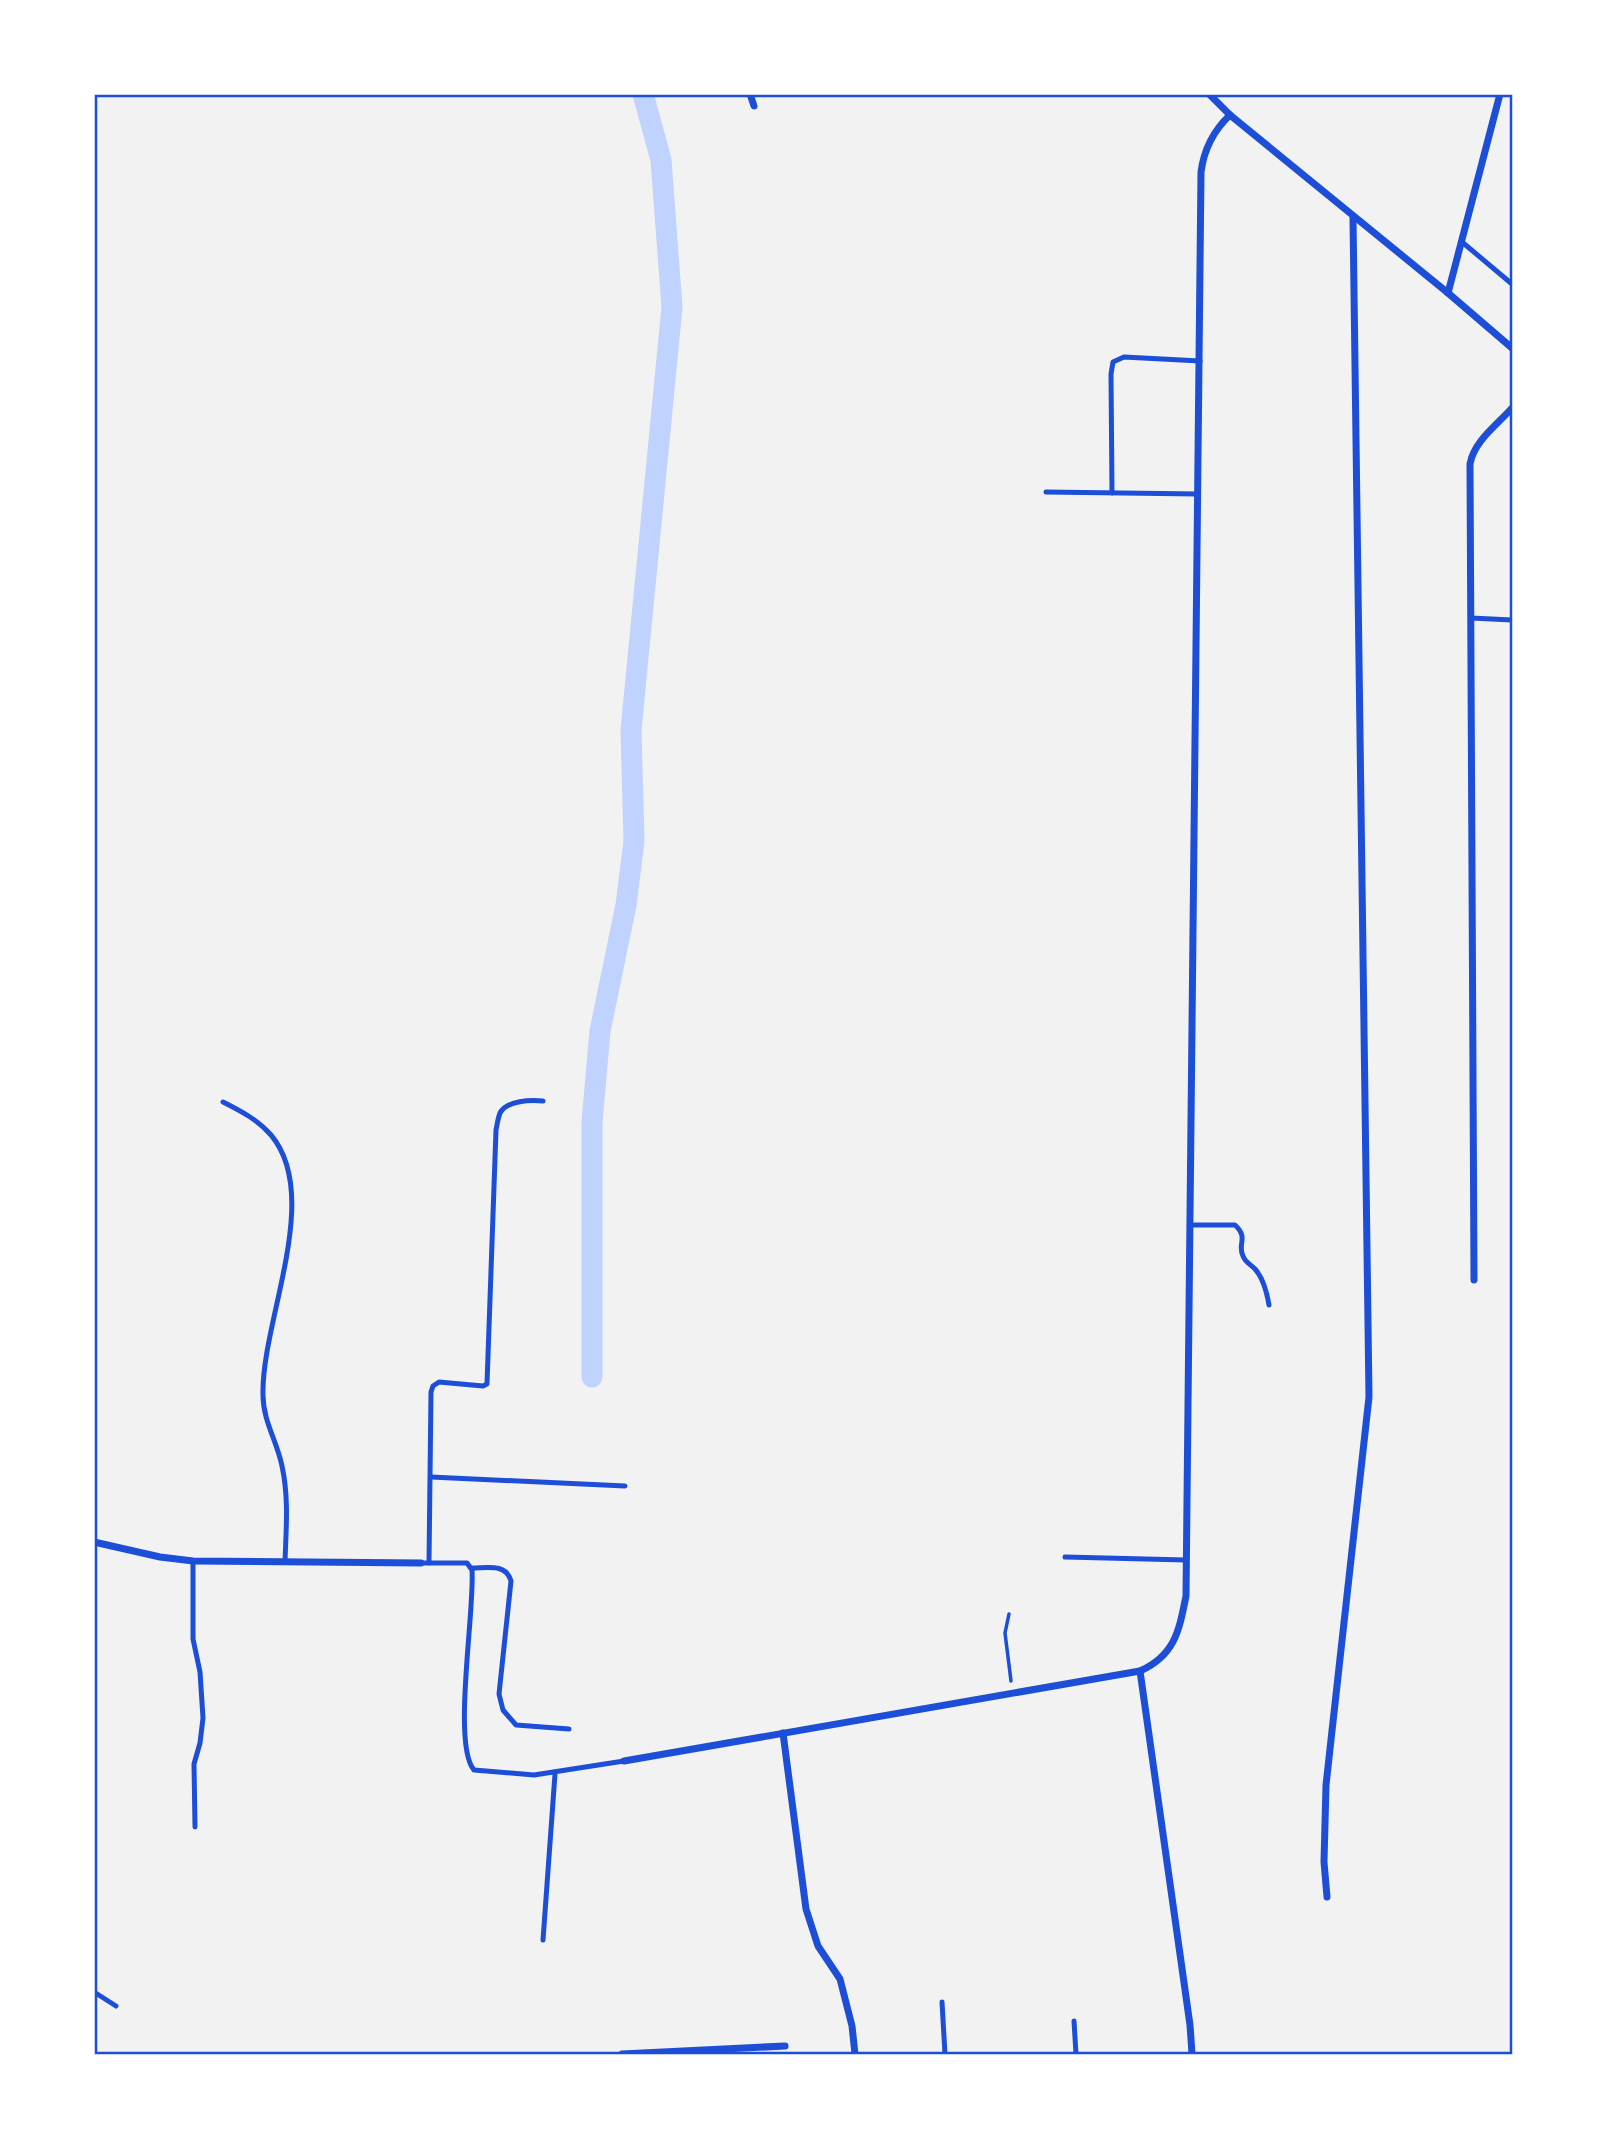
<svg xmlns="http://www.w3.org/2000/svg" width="1607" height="2149" viewBox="0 0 1607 2149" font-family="Ubuntu,sans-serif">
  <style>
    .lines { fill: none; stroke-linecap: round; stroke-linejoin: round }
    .canal { stroke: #bfd3fe; stroke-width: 21 }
    .path { stroke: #1d4ed8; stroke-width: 3.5 }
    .service { stroke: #1d4ed8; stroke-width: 5 }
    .minor { stroke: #1d4ed8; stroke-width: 7 }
    .neatline { fill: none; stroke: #1d4ed8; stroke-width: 2.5 }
  </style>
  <rect width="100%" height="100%" fill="#f2f2f2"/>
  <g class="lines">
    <path class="canal" d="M592 1377V1122L600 1031 626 905 634 841 631 730 672 307 661 160 643 94"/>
    <path class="path" d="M1009 1614 1005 1633 1011 1681"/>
    <g class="service">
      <path d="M1462 242 1512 284"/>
      <path d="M1046 492 1198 494"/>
      <path d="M1112 493 1111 374 1113 362 1124 357 1200 361"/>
      <path d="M1471 618 1512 620"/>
      <path d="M223 1102C241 1111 258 1120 271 1135 323 1197 261 1322 263 1395 263 1421 277 1441 282 1466 289 1498 286 1530 285 1562"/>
      <path d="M1190 1225H1235C1249 1238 1237 1244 1243 1256 1245 1262 1250 1264 1255 1269 1264 1279 1267 1293 1269 1305"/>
      <path d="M431 1477 625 1486"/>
      <path d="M1065 1557 1186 1560"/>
      <path d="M193 1561V1639L200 1672 203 1718 200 1743 194 1764 195 1827"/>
      <path d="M421 1563H467L472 1570C475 1610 452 1745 474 1770L534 1775 624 1761"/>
      <path d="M429 1563 431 1392 433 1386 439 1382 483 1386 487 1384 496 1130C497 1125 498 1118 500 1113 507 1100 531 1100 543 1101"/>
      <path d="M472 1568C487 1568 506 1563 511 1581L499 1694 503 1710 516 1725 569 1729"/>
      <path d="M543 1940 555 1774"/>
      <path d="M94 1992 116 2006"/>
      <path d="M942 2002 945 2054"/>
      <path d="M1074 2021 1076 2054"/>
    </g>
    <g class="minor">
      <path d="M750 94 754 106"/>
      <path d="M1209 94 1230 115 1448 293 1512 348"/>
      <path d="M1448 293 1500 94"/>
      <path d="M1474 1280 1470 464C1474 441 1497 425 1512 408"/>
      <path d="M94 1542 160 1557 193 1561 421 1563"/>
      <path d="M1140 1671 1190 2025 1192 2054"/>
      <path d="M783 1733 806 1909 818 1946 840 1979 852 2026 855 2054"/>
      <path d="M624 1761 1140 1671C1175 1655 1179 1631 1186 1596L1201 172C1204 149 1213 131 1230 115"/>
      <path d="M1327 1897 1324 1862 1326 1785 1369 1397 1353 218"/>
      <path d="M622 2054 785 2046"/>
    </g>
  </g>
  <rect width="1607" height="2149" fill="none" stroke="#ffffff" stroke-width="192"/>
  <rect x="96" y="96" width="1415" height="1957" class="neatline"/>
</svg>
